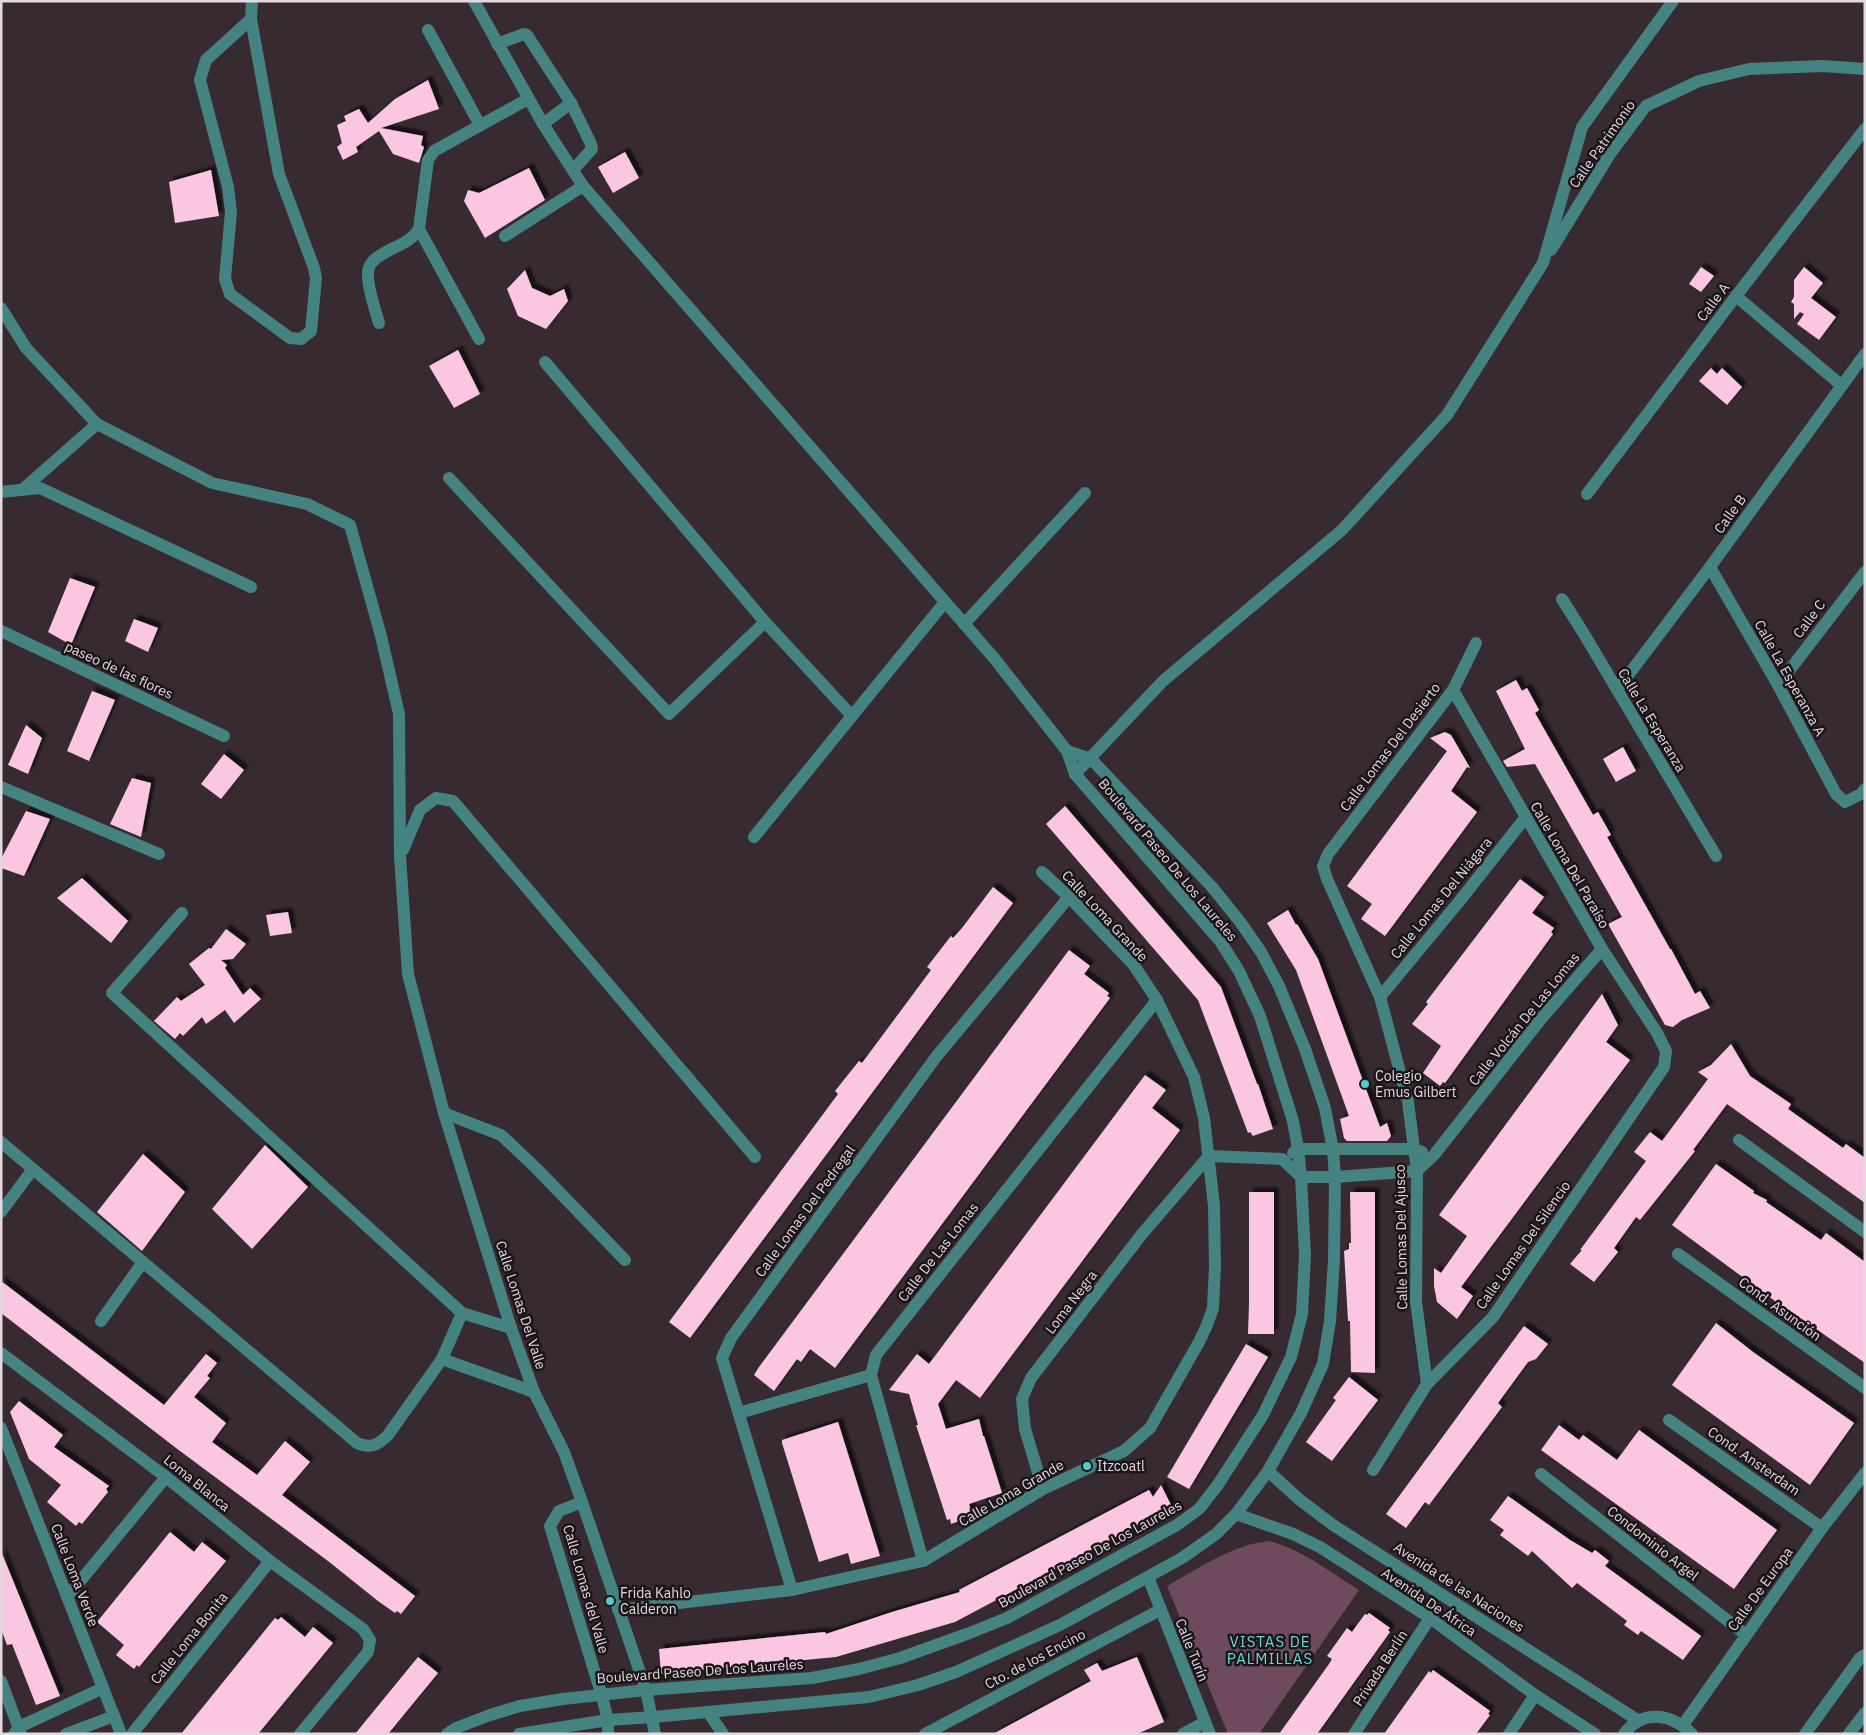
<svg xmlns="http://www.w3.org/2000/svg" width="1866" height="1735" viewBox="0 0 1866 1735" font-family="'IBM Plex Sans',sans-serif">
  <style>
    .green { fill: #6d4a5d }
    .building { fill: #fbc6e2; filter: url(#shadow) }
    .lines { fill: none; stroke-linecap: round; stroke-linejoin: round }
    .minor { stroke: #448381; stroke-width: 12 }
    .poi-dot { fill: #53cdc9; stroke: #1b1418; stroke-width: 2 }
    .labels { text-anchor: middle; dominant-baseline: central; stroke-width: 5; stroke-linejoin: round; paint-order: stroke }
    .street-label { font-size: 14px; fill: #e3dade; stroke: #1b1418 }
    .poi-label { font-size: 14px; fill: #e3dade; stroke: #1b1418; text-anchor: start }
    .neighbourhood-label { font-size: 15px; letter-spacing: 1px; fill: #6bd8d3; stroke: #1b1418 }
  </style>
  <defs>
    <filter id="shadow"><feDropShadow dx="4.5" dy="-4.5" stdDeviation="1" flood-color="#0009"/></filter>
  </defs>
  <rect width="100%" height="100%" fill="#372a31"/>
  <path class="green" d="M1269 1541C1303 1550 1330 1572 1359 1590L1259 1734H1228L1167 1586C1199 1568 1232 1545 1269 1541Z"/>
  <g class="building">
    <path d="M428 80 439 109 381 128 423 136 421 145 424 147 419 163 393 154 379 131 356 147 358 152 343 160 337 147 342 143 337 125 346 121 344 116 359 109 368 123 395 99Z"/>
    <path d="M625 152 639 178 613 193 598 167Z"/>
    <path d="M529 168 545 200 485 238 464 201 468 190 479 193Z"/>
    <path d="M211 170 219 216 175 223 169 182Z"/>
    <path d="M1701 267 1714 276 1701 292 1689 284Z"/>
    <path d="M1804 267 1823 283 1811 298 1836 317 1819 340 1797 324 1804 314 1800 312 1794 319V304L1791 302 1794 297V280Z"/>
    <path d="M525 270 532 288 550 296 564 289 568 301 546 329 518 316 507 289Z"/>
    <path d="M458 350 480 394 454 408 429 366Z"/>
    <path d="M1711 368 1717 374 1722 368 1742 387 1727 405 1699 381Z"/>
    <path d="M70 578 95 587 71 645 48 632Z"/>
    <path d="M134 619 158 628 148 652 125 641Z"/>
    <path d="M1516 680 1522 691 1527 688 1539 710 1535 713 1593 815 1598 812 1611 835 1607 837 1670 949H1671L1695 994 1700 991 1710 1008 1682 1020 1673 1027 1665 1025 1608 924 1622 917 1535 764 1507 767 1503 761 1525 749 1496 691Z"/>
    <path d="M92 691 115 700 89 761 67 751Z"/>
    <path d="M26 725 42 738 28 774 8 765Z"/>
    <path d="M1445 732 1451 735 1470 768 1467 767 1451 791 1477 812 1385 936 1361 919 1372 904 1347 886 1447 751 1430 738Z"/>
    <path d="M1623 747 1636 771 1616 782 1603 759Z"/>
    <path d="M224 754 244 770 221 799 201 784Z"/>
    <path d="M132 778 151 783 141 837 110 824Z"/>
    <path d="M1065 806 1221 987 1257 1084H1258L1273 1129 1253 1136 1250 1132 1248 1133 1198 1000 1046 824Z"/>
    <path d="M26 811 50 819 24 876 1 868V859Z"/>
    <path d="M82 878 128 921 111 943 57 898Z"/>
    <path d="M1520 879 1544 897 1532 913 1554 928 1551 932 1553 934 1445 1083 1443 1082 1440 1086 1423 1073 1441 1046 1412 1024 1428 1004 1426 1002Z"/>
    <path d="M993 887 1013 903 690 1338 669 1322 838 1094 835 1091 859 1061 862 1063 931 970 927 967 951 936 953 938 962 928Z"/>
    <path d="M1288 910 1296 925 1297 924 1318 959 1380 1127 1387 1123 1391 1136 1387 1141H1347L1344 1138 1340 1119 1349 1116 1296 970 1267 923Z"/>
    <path d="M288 912 292 933 270 936 266 915Z"/>
    <path d="M226 929 246 944 233 959 221 960 227 965 225 968 243 995 250 988 261 999 234 1023 225 1010 206 1024 202 1017 183 1036 180 1033 175 1039 154 1021 177 997 181 1001 205 985 189 964 209 948 211 949Z"/>
    <path d="M1069 950 1090 966 1084 974 1109 993 1107 996 1110 998 835 1368 810 1349 801 1362 797 1359 774 1391 754 1375 759 1367Z"/>
    <path d="M1602 994 1618 1025 1606 1042 1630 1060 1461 1287 1473 1296 1457 1319 1437 1302 1434 1286V1268L1441 1273 1467 1236 1439 1215Z"/>
    <path d="M1731 1044 1750 1076 1791 1104 1788 1109 1843 1148 1846 1144 1865 1158V1203L1727 1104 1693 1150 1695 1151 1640 1220 1636 1217 1614 1248 1618 1252 1594 1282 1570 1264 1582 1250H1580L1646 1161 1634 1152 1650 1132 1662 1141 1708 1079 1698 1072 1711 1065Z"/>
    <path d="M1145 1075 1166 1090 1152 1108 1180 1130 980 1398 956 1380 938 1404 946 1429 979 1419 983 1436H984L1002 1493 969 1504 973 1516 951 1524 950 1519 947 1520 916 1425H918L909 1394 889 1390 917 1354 929 1364Z"/>
    <path d="M265 1145 308 1187 252 1249 212 1209Z"/>
    <path d="M143 1154 185 1192 142 1251 97 1212Z"/>
    <path d="M1716 1164 1754 1191 1753 1193 1767 1200 1766 1202 1821 1240 1826 1233 1865 1262V1363L1796 1315 1791 1323 1770 1308 1775 1301 1672 1225Z"/>
    <path d="M1249 1192H1274V1334H1248L1249 1303Z"/>
    <path d="M1350 1192H1375V1373L1351 1372 1350 1321H1348L1344 1251 1349 1249V1243H1351Z"/>
    <path d="M1 1281 164 1405 206 1354 217 1363 207 1376 210 1378 194 1397 226 1423 212 1442 257 1475 285 1441 310 1462 282 1495 415 1596 401 1614 397 1611 395 1613 378 1601 328 1561 176 1448 1 1313Z"/>
    <path d="M1716 1323 1753 1352 1854 1423 1810 1485 1672 1385Z"/>
    <path d="M1524 1326 1548 1344 1536 1359 1528 1362 1498 1403 1502 1407 1429 1505 1425 1502 1406 1528 1386 1514Z"/>
    <path d="M1246 1344 1268 1357 1189 1489 1167 1477Z"/>
    <path d="M1349 1377 1378 1400 1332 1461 1306 1442 1336 1400 1333 1398Z"/>
    <path d="M19 1401 63 1435 54 1447 109 1486 106 1489 108 1492 82 1524 79 1522 76 1526 47 1502 61 1485 29 1459 10 1412Z"/>
    <path d="M838 1422 880 1556 851 1564 848 1553 819 1562 782 1443V1440Z"/>
    <path d="M1559 1425 1579 1440 1583 1435 1617 1460 1639 1430 1777 1530 1734 1589 1541 1450Z"/>
    <path d="M1161 1485 1172 1507 955 1622 836 1657 661 1674 659 1649 825 1632 826 1634 892 1612 960 1592 959 1590 1149 1490 1153 1497Z"/>
    <path d="M1508 1496 1570 1540 1592 1553 1595 1550 1609 1561 1605 1566 1701 1636 1683 1660 1641 1631 1638 1635 1624 1625 1627 1621 1577 1583 1572 1588 1532 1551 1528 1556 1500 1535 1504 1530 1490 1520Z"/>
    <path d="M170 1532 194 1552 202 1542 226 1561 139 1667 137 1665 134 1669 116 1655 124 1645 97 1622Z"/>
    <path d="M1 1551 60 1696 36 1705 12 1644 7 1645 1 1629Z"/>
    <path d="M1369 1613 1390 1628 1388 1630 1390 1632 1317 1734H1279L1329 1664 1332 1659 1327 1656 1347 1628 1352 1632 1365 1614 1367 1615Z"/>
    <path d="M281 1617 305 1637 313 1627 333 1643 258 1734H181L275 1618 278 1620Z"/>
    <path d="M418 1657 438 1673 388 1734H355Z"/>
    <path d="M1137 1657 1164 1722 1137 1734H993L1091 1681 1084 1670 1097 1663 1102 1671Z"/>
    <path d="M1433 1670 1490 1711 1488 1714 1490 1715 1476 1734H1384L1429 1671 1431 1673Z"/>
  </g>
  <g class="lines">
    <g class="minor">
      <path d="M251 19 279 174 314 268 316 278 311 331 301 339 290 338 230 294 225 279 231 212 228 187 200 80 206 60 251 19 252 1"/>
      <path d="M428 30 480 125"/>
      <path d="M497 44 524 34 527 35 571 103"/>
      <path d="M543 124 571 103 591 144 592 149 573 170"/>
      <path d="M419 229 479 339"/>
      <path d="M505 236 583 186"/>
      <path d="M1551 250 1610 154 1646 106 1699 81 1749 69 1823 66 1865 69"/>
      <path d="M1736 296 1841 385"/>
      <path d="M1 308 26 348 97 424 212 483 307 504 350 525 381 636 399 714 400 856 408 974 444 1113 511 1328 534 1392 564 1452 582 1502 646 1690 655 1734"/>
      <path d="M379 323C375 309 367 287 368 273 368 251 408 249 419 229L428 160 434 151 528 99"/>
      <path d="M545 362 765 622 852 716 945 602"/>
      <path d="M449 478 669 714 765 622"/>
      <path d="M22 490 97 424"/>
      <path d="M1 492 40 488 251 587"/>
      <path d="M1587 494 1736 296 1865 129"/>
      <path d="M1710 567 1778 685 1836 794 1845 802 1861 794 1865 789"/>
      <path d="M1562 599 1584 634 1716 856"/>
      <path d="M964 624 1085 493"/>
      <path d="M1 631 224 736"/>
      <path d="M1778 685 1865 572"/>
      <path d="M1617 690 1710 567 1865 354"/>
      <path d="M1075 774 1163 681 1342 530 1447 415 1543 263 1582 127 1673 1"/>
      <path d="M1 787 159 854"/>
      <path d="M754 837 852 716"/>
      <path d="M403 850 420 810 436 798 453 801 755 1157"/>
      <path d="M182 913 112 993 462 1313 511 1328"/>
      <path d="M1380 997 1458 903 1525 818"/>
      <path d="M444 1113 501 1135 536 1168 625 1260"/>
      <path d="M1739 1140 1865 1232"/>
      <path d="M1 1142 357 1443C371 1449 378 1445 388 1435L442 1359 462 1313"/>
      <path d="M1293 1153 1298 1149H1413L1422 1152"/>
      <path d="M1282 1159 1301 1177H1335L1417 1171 1434 1155 1541 1019 1602 949"/>
      <path d="M1 1212 33 1169"/>
      <path d="M1678 1254 1865 1388"/>
      <path d="M101 1321 143 1262"/>
      <path d="M1 1353 166 1477 270 1561 363 1629 370 1640 368 1652 300 1734"/>
      <path d="M442 1359 534 1392"/>
      <path d="M1427 1384 1416 1302 1417 1171 1408 1102 1380 997 1327 879 1323 866 1328 854 1453 690 1476 643"/>
      <path d="M739 1413 871 1375"/>
      <path d="M1669 1420 1822 1528"/>
      <path d="M1 1428 121 1734"/>
      <path d="M1373 1470 1427 1384 1493 1317 1664 1067 1666 1051 1657 1033 1602 949 1453 690"/>
      <path d="M1268 1471 1300 1500 1333 1525 1639 1721"/>
      <path d="M1541 1474 1746 1635"/>
      <path d="M1043 1489 1025 1429 1022 1399 1031 1378 1142 1234 1209 1156 1282 1159"/>
      <path d="M582 1502 559 1511 550 1526 601 1693 608 1720V1734"/>
      <path d="M1236 1514 1293 1534 1320 1547 1430 1618 1535 1695 1595 1734"/>
      <path d="M923 1561 871 1375 876 1355 1157 1000"/>
      <path d="M1148 1577 1210 1734"/>
      <path d="M792 1590 722 1358 731 1338 936 1057 1069 897"/>
      <path d="M67 1597 166 1477"/>
      <path d="M618 1610 792 1590 923 1561 1043 1489 1124 1451 1150 1428 1199 1342 1207 1325 1213 1308 1215 1267 1214 1206 1204 1118 1194 1077 1157 1000 1133 964 1069 897 1042 872"/>
      <path d="M1 1681 21 1734"/>
      <path d="M708 1712 723 1734"/>
      <path d="M1683 1725 1822 1528 1865 1473"/>
      <path d="M14 1734 19 1727 103 1688"/>
      <path d="M66 1734 114 1716"/>
      <path d="M132 1734 270 1561"/>
      <path d="M447 1734 456 1728 490 1715 520 1706 563 1699 646 1690 812 1678 859 1669 900 1658 967 1634 1007 1618 1177 1525 1199 1509 1217 1486 1263 1415 1291 1357 1302 1314 1305 1255 1301 1177 1298 1149 1293 1121 1260 1016 1239 971 1220 941 1075 774 1067 751 994 658 583 186 543 124 474 1"/>
      <path d="M519 1734 608 1720 653 1717 869 1697 918 1685 956 1672 1060 1625 1182 1558 1216 1534 1236 1514 1268 1471 1301 1413 1323 1364 1330 1321 1334 1260 1335 1177 1333 1150 1325 1108 1305 1049 1279 986 1261 952 1241 923 1212 887 1091 759 1067 751"/>
      <path d="M925 1734 1160 1610"/>
      <path d="M1183 1734 1205 1722"/>
      <path d="M1354 1734 1430 1618"/>
      <path d="M1509 1734 1535 1695"/>
      <path d="M1624 1734C1643 1708 1672 1714 1692 1734"/>
      <path d="M1805 1734 1860 1658 1865 1655"/>
      <path d="M1849 1734 1865 1713"/>
    </g>
  </g>
  <g class="poi-dot">
    <circle cx="1365" cy="1084" r="5"/>
    <circle cx="1087" cy="1466" r="5"/>
    <circle cx="610" cy="1601" r="5"/>
  </g>
  <g class="labels">
    <g class="street-label">
      <text transform="translate(1602 144) rotate(-55)">Calle Patrimonio</text>
      <text transform="translate(1713 302) rotate(-53)">Calle A</text>
      <text transform="translate(1730 514) rotate(-54)">Calle B</text>
      <text transform="translate(1809 619) rotate(-53)">Calle C</text>
      <text transform="translate(119 670) rotate(25)">paseo de las flores</text>
      <text transform="translate(1790 678) rotate(61)">Calle La Esperanza A</text>
      <text transform="translate(1652 720) rotate(59)">Calle La Esperanza</text>
      <text transform="translate(1390 747) rotate(-53)">Calle Lomas Del Desierto</text>
      <text transform="translate(1168 860) rotate(50)">Boulevard Paseo De Los Laureles</text>
      <text transform="translate(1570 865) rotate(60)">Calle Loma Del Paraíso</text>
      <text transform="translate(1441 898) rotate(-51)">Calle Lomas Del Niágara</text>
      <text transform="translate(1105 916) rotate(47)">Calle Loma Grande</text>
      <text transform="translate(1524 1019) rotate(-51)">Calle Volcán De Las Lomas</text>
      <text transform="translate(805 1211) rotate(-54)">Calle Lomas Del Pedregal</text>
      <text transform="translate(1401 1237) rotate(-91)">Calle Lomas Del Ajusco</text>
      <text transform="translate(1523 1245) rotate(-55)">Calle Lomas Del Silencio</text>
      <text transform="translate(938 1252) rotate(-52)">Calle De Las Lomas</text>
      <text transform="translate(1071 1302) rotate(-53)">Loma Negra</text>
      <text transform="translate(521 1305) rotate(72)">Calle Lomas Del Valle</text>
      <text transform="translate(1780 1309) rotate(36)">Cond. Asunción</text>
      <text transform="translate(1754 1461) rotate(35)">Cond. Ansterdam</text>
      <text transform="translate(197 1483) rotate(39)">Loma Blanca</text>
      <text transform="translate(1011 1493) rotate(-30)">Calle Loma Grande</text>
      <text transform="translate(1653 1543) rotate(38)">Condominio Argel</text>
      <text transform="translate(1090 1554) rotate(-29)">Boulevard Paseo De Los Laureles</text>
      <text transform="translate(75 1575) rotate(69)">Calle Loma Verde</text>
      <text transform="translate(1459 1587) rotate(33)">Avenida de las Naciones</text>
      <text transform="translate(586 1589) rotate(74)">Calle Lomas del Valle</text>
      <text transform="translate(1760 1589) rotate(-54)">Calle De Europa</text>
      <text transform="translate(1429 1602) rotate(34)">Avenida De África</text>
      <text transform="translate(189 1638) rotate(-51)">Calle Loma Bonita</text>
      <text transform="translate(1192 1650) rotate(68)">Calle Turín</text>
      <text transform="translate(1035 1659) rotate(-28)">Cto. de los Encino</text>
      <text transform="translate(1380 1668) rotate(-57)">Privada Berlín</text>
      <text transform="translate(700 1671) rotate(-4)">Boulevard Paseo De Los Laureles</text>
    </g>
    <g class="poi-label">
      <text x="1375" y="1076">Colegio<tspan x="1375" dy="16">Emus Gilbert</tspan></text>
      <text x="1097" y="1466">Itzcoatl</text>
      <text x="620" y="1593">Frida Kahlo<tspan x="620" dy="16">Calderon</tspan></text>
    </g>
    <g class="neighbourhood-label">
      <text x="1270" y="1641">VISTAS DE<tspan x="1270" dy="17">PALMILLAS</tspan></text>
    </g>
  </g>
  <rect width="1866" height="1735" fill="none" stroke="#e3dade" stroke-width="5"/>
</svg>
